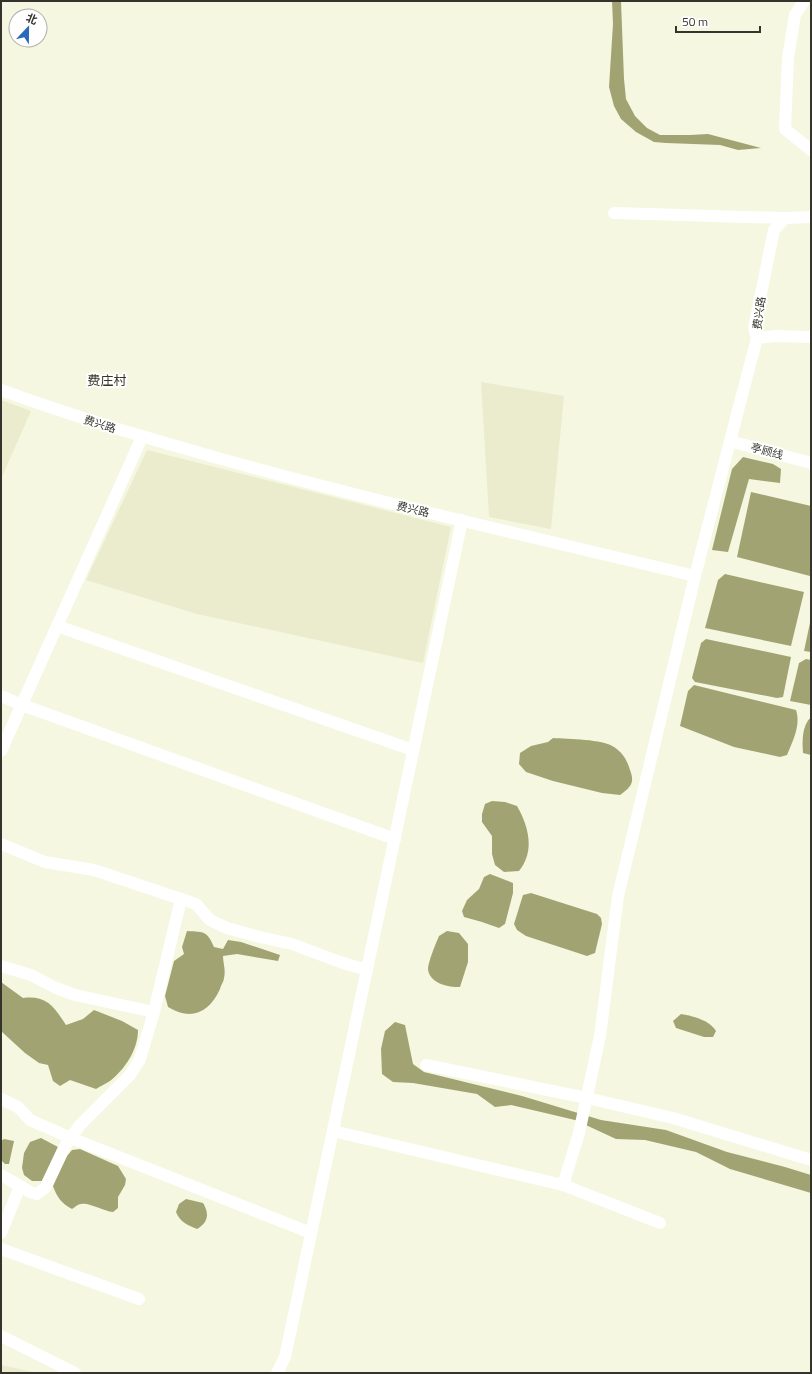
<svg xmlns="http://www.w3.org/2000/svg" width="812" height="1374" viewBox="0 0 812 1374" font-family="'Titillium Web','Noto Sans SC',sans-serif">
  <style>
    .built { fill: #eaeccd }
    .water { fill: #a1a472 }
    .lines { fill: none; stroke-linecap: round; stroke-linejoin: round }
    .street { stroke: #fff; stroke-width: 12 }
    .labels { text-anchor: middle; dominant-baseline: central; stroke-width: 4; stroke-linejoin: round; paint-order: stroke }
    .street-label { font-size: 11px; fill: #34342c; stroke: #fff }
    .quarter-label { font-size: 13px; fill: #363624; stroke: #fff }
  </style>
  <rect width="100%" height="100%" fill="#f5f7e0"/>
  <g class="built">
    <path d="M481 382 564 396 551 529 489 517Z"/>
    <path d="M1 400 31 411 1 479Z"/>
    <path d="M147 450 451 527 423 663 197 614 86 580Z"/>
    <path d="M1 1365 37 1373H1Z"/>
  </g>
  <g class="water">
    <path d="M612 1H621L624 79 626 99 635 116 647 128 660 135H690L708 134 761 148 738 150 720 145 666 143 654 142 636 132 621 119 614 106 609 87 613 24Z"/>
    <path d="M743 457 773 464 781 469 780 483 749 479 728 552 712 550 732 469Z"/>
    <path d="M751 492 811 506V571L810 576 737 557Z"/>
    <path d="M725 574 804 592 791 646 705 628 718 580Z"/>
    <path d="M811 618V652L804 651Z"/>
    <path d="M706 639 791 657 783 697 777 698 695 682 692 678 701 643Z"/>
    <path d="M806 659 811 660V705L790 701 799 663Z"/>
    <path d="M694 685 796 710C801 725 793 740 787 755L780 757 734 747 680 726 688 691Z"/>
    <path d="M811 717V755L803 753C802 740 802 726 811 717Z"/>
    <path d="M553 738C569 739 602 739 614 747 623 753 627 760 630 770 635 783 631 787 620 795L602 793 553 781 526 772 519 764 520 753 531 746 548 742Z"/>
    <path d="M492 801 505 802 517 806C529 827 535 851 519 871L504 872 495 865 492 854V836L482 822V814L485 804Z"/>
    <path d="M490 874 513 883V893L505 924 499 928 482 922 464 917 462 911 467 900 479 889 484 877Z"/>
    <path d="M531 893 597 914 601 918 602 924 595 953 587 956 526 936 517 930 514 924 523 895Z"/>
    <path d="M187 931C205 932 207 931 214 947L223 949 228 940 241 942 280 955 278 961 237 954 223 956C223 963 226 970 224 978 224 981 221 985 220 989 209 1013 191 1021 168 1007L165 996 174 961 184 954 182 947Z"/>
    <path d="M447 931 459 933 468 944V962L460 987C449 988 429 983 428 969 428 962 436 943 439 936Z"/>
    <path d="M1 982 23 998C47 995 54 1007 66 1025L83 1019 94 1010 122 1021 138 1030C138 1050 125 1069 110 1081 106 1084 100 1086 96 1089L70 1080 60 1086 53 1081 48 1065 39 1063 25 1053 1 1031Z"/>
    <path d="M681 1014C693 1016 709 1020 716 1031L713 1037H704L676 1028 673 1021Z"/>
    <path d="M395 1022 405 1025 413 1064 424 1072 522 1096 601 1120 666 1130 727 1152 785 1167 811 1175V1193L730 1169 696 1152 645 1140 616 1139 575 1120 511 1105 495 1107 477 1094 413 1083 393 1082 382 1074 381 1049 385 1031Z"/>
    <path d="M41 1138 58 1147 43 1181H32L24 1175 22 1168 24 1153 30 1142Z"/>
    <path d="M4 1139 14 1141 9 1164H5L1 1160V1141Z"/>
    <path d="M80 1149 118 1166 126 1179 125 1185 118 1197V1208L113 1212C103 1211 89 1202 81 1204 78 1204 75 1207 72 1209 61 1203 57 1197 53 1186L67 1156 72 1150Z"/>
    <path d="M186 1199 203 1203C209 1213 209 1222 197 1229 187 1225 180 1222 176 1212L179 1204Z"/>
  </g>
  <g class="lines">
    <g class="street">
      <path d="M804 1 795 15 788 58 785 129 811 150"/>
      <path d="M614 213 785 218"/>
      <path d="M811 217 785 218 774 230 754 328 757 338 730 441 811 463"/>
      <path d="M757 338 775 336 811 337"/>
      <path d="M1 390C77 418 154 440 232 462 385 504 540 539 695 576"/>
      <path d="M57 626 413 750"/>
      <path d="M1 696 22 705 395 839"/>
      <path d="M1 751 142 437"/>
      <path d="M1 844 45 862 94 870 196 904 210 920 227 928 260 937 292 944 340 962 367 970"/>
      <path d="M1 966 31 975 56 988 75 995 154 1012"/>
      <path d="M426 1065 587 1098 673 1118 811 1160"/>
      <path d="M1 1099 18 1107 30 1120 71 1138 311 1233"/>
      <path d="M333 1131 563 1185 579 1133 600 1036 618 896 695 576 730 441"/>
      <path d="M1 1175 30 1192 37 1194 45 1188 65 1146 80 1125 130 1075 140 1059 154 1012 181 899"/>
      <path d="M563 1185 660 1223"/>
      <path d="M1 1233 20 1186"/>
      <path d="M1 1249 139 1299"/>
      <path d="M1 1336 75 1373"/>
      <path d="M277 1373 285 1357 462 520"/>
    </g>
  </g>
  <g class="labels">
    <g class="street-label">
      <text transform="translate(759 313) rotate(-82)">费兴路</text>
      <text transform="translate(100 424) rotate(17)">费兴路</text>
      <text transform="translate(767 451) rotate(15)">亭顾线</text>
      <text transform="translate(413 509) rotate(13)">费兴路</text>
    </g>
    <g class="quarter-label">
      <text x="107" y="380">费庄村</text>
    </g>
  </g>
  <rect width="812" height="1374" fill="none" stroke="#34342c" stroke-width="4"/>
  <g transform="translate(28 28) rotate(22)"><circle r="19" fill="#ffffff" stroke="#aeaeab"/>
  <path d="M0-3L7 15L0 10L-7 15Z" fill="#276abb"/>
  <text y="-6" font-size="11" font-weight="bold" text-anchor="middle" fill="#34342c">北</text>
  </g>
  <path d="M676 26v6h84v-6" fill="none" stroke="#34342c" stroke-width="2"/>
  <text x="682" y="26" font-size="12" fill="#34342c" stroke="#ffffff" stroke-width="3" paint-order="stroke">50 m</text>
</svg>
